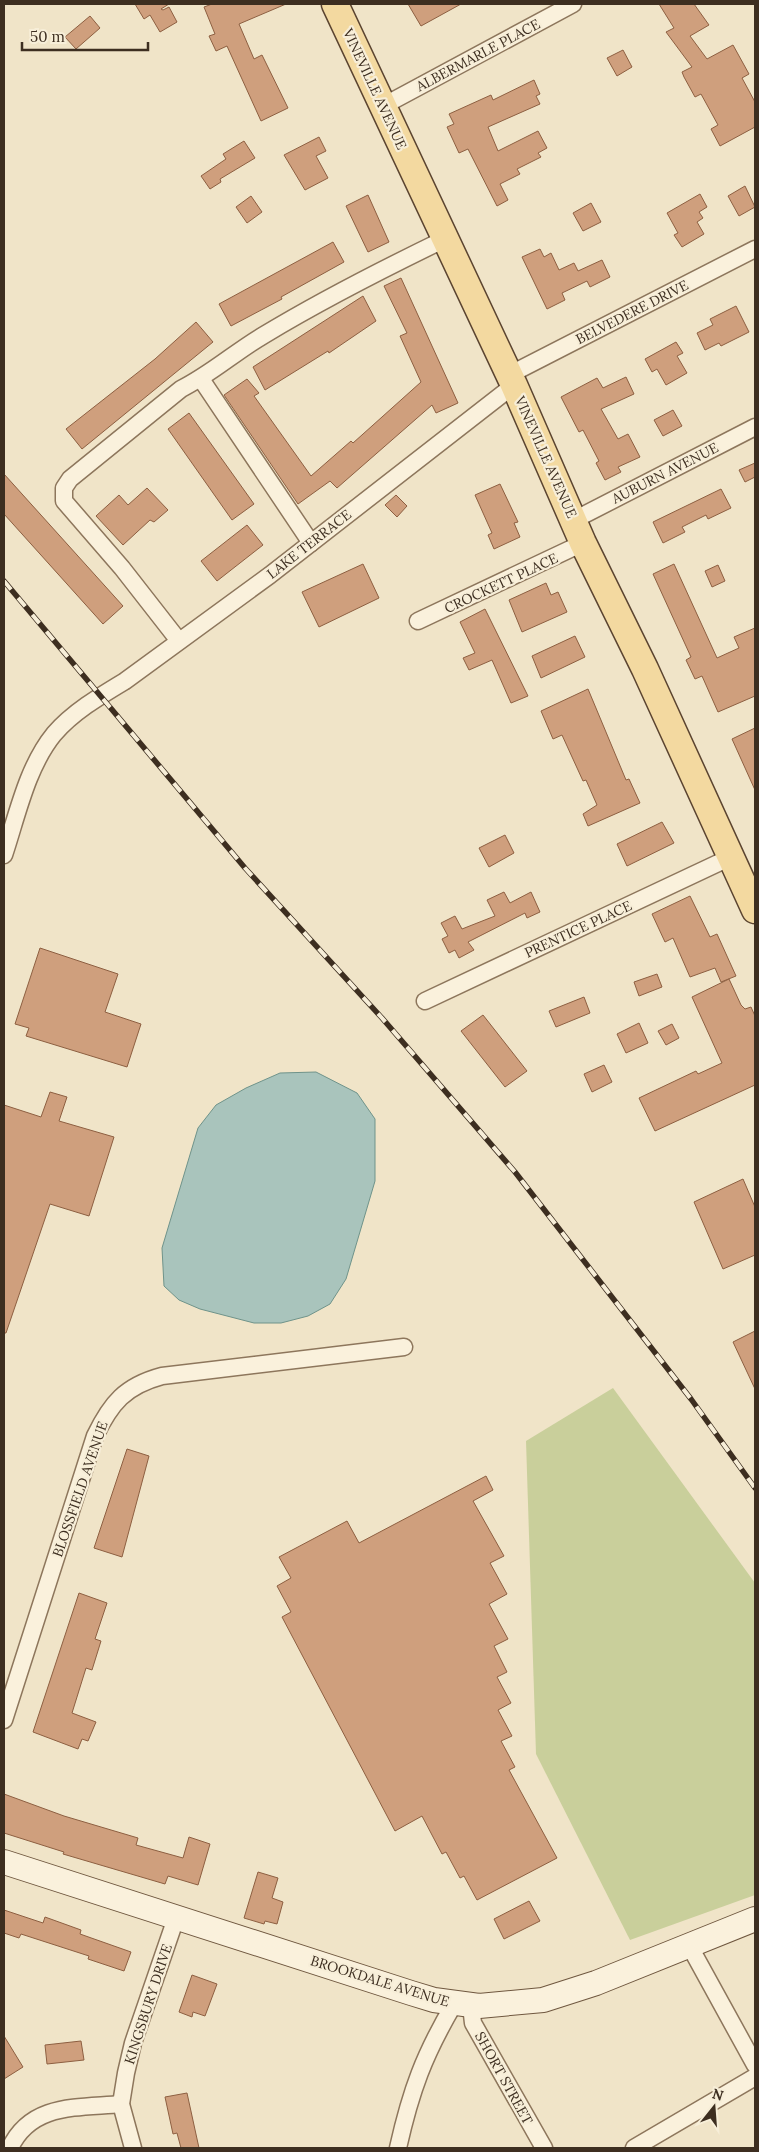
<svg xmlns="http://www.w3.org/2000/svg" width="759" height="2152" viewBox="0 0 759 2152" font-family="Lora,serif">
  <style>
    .green { fill: #c9cf9b }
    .water { fill: #a9c4bc; stroke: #6f938a }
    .building { fill: #cf9f7d; stroke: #8d5f41 }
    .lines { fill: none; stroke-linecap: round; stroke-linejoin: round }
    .street-casing { stroke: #8d765c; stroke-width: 19 }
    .secondary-casing { stroke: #6f573f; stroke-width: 26 }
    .primary-casing { stroke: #5b4430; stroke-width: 29 }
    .street { stroke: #faf1dc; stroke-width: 16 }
    .secondary { stroke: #faf1dc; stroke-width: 24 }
    .primary { stroke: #f3d9a0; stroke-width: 26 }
    .rail-casing { stroke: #3d2e20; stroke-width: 5.5 }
    .rail { stroke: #f7eed8; stroke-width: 4; stroke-dasharray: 11; stroke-linecap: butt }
    .labels { text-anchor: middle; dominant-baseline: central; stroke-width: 4.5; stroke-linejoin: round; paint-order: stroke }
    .street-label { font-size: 14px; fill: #3d2e20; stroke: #f7eed8 }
  </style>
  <rect width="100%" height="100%" fill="#f0e4c8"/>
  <path class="green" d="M613 1388 755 1583V1895L630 1940 536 1754 526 1441Z"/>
  <path class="water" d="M316 1072 357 1093 375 1119V1181L346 1279 330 1304 308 1316 281 1323H254L200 1309 179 1300 164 1286 162 1248 198 1128 216 1105 246 1088 280 1073Z"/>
  <g class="building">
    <path d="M135 4H169L161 9 163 10 169 7 177 22 160 32 150 15 144 19Z"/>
    <path d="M212 4H286L239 24 254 59 262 55 288 108 261 121 227 46 216 51 209 36 215 34 204 7Z"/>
    <path d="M408 4H461L421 26Z"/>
    <path d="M659 4H694L709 25 690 36 707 59 733 45 749 74 742 78 755 102V127L720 146 711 129 718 125 701 94 695 97 684 77 682 72 692 67 666 32 674 28Z"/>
    <path d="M90 16 100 28 76 49 65 37Z"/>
    <path d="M623 50 632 67 617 76 607 58Z"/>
    <path d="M534 80 540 94 536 96 540 104 488 127 498 151 538 131 547 148 538 153 541 157 517 169 520 174 500 184 508 200 497 206 468 149 459 153 447 127 454 124 449 114 491 95 493 100Z"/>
    <path d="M319 137 326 151 316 156 328 178 305 190 284 155Z"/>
    <path d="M244 141 255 158 220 179 221 182 210 189 201 176 226 159 223 154Z"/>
    <path d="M745 186 755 207 739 216 728 196Z"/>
    <path d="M700 194 707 207 699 212 703 218 697 222 704 234 682 247 674 235 678 233 667 213Z"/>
    <path d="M368 195 389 242 368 252 346 206Z"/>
    <path d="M251 196 262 212 247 223 236 207Z"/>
    <path d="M591 203 601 222 583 231 573 213Z"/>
    <path d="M333 242 344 262 281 297 282 299 231 326 219 304Z"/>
    <path d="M540 249 544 257 551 253 559 270 574 263 578 271 602 260 610 277 590 287 587 281 562 293 565 300 547 309 522 257Z"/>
    <path d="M401 278 458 403 436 413 432 405 337 488 330 481 298 504 224 395 247 379 259 393 254 396 311 476 351 441 353 443 421 382 400 336 407 333 384 286Z"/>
    <path d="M363 296 376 321 329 353 328 351 265 390 253 367Z"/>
    <path d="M736 306 749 332 721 346 719 343 705 350 697 333 713 325 710 319Z"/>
    <path d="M196 322 213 342 82 449 66 429 155 359Z"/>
    <path d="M676 342 683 353 677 356 687 373 666 385 657 369 652 372 645 359Z"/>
    <path d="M626 377 634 394 601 409 618 439 628 434 640 457 618 467 621 472 605 480 596 463 599 461 583 430 579 432 561 397 597 378 603 388Z"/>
    <path d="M673 410 682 426 663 436 654 420Z"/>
    <path d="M189 413 254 504 232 520 168 429Z"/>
    <path d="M755 463V477L745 482 739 470Z"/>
    <path d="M4 474 123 606 103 624 4 514Z"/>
    <path d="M500 484 518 522 514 523 520 537 494 549 488 535 492 533 475 495Z"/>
    <path d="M147 488 168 510 154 522 150 520 123 545 96 516 119 495 128 505Z"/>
    <path d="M721 489 731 508 708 519 706 515 682 527 685 532 663 543 653 522Z"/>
    <path d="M396 495 407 506 397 517 385 505Z"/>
    <path d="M247 525 263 545 217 581 201 561Z"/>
    <path d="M363 564 379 598 319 627 302 592Z"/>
    <path d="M674 564 717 658 739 648 734 637 755 628V696L718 712 702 676 695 679 686 660 691 657 653 574Z"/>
    <path d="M718 565 725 581 712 587 705 571Z"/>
    <path d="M546 583 551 595 558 592 567 612 522 632 509 600Z"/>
    <path d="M485 609 528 696 511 703 492 660 469 670 463 658 475 653 460 622Z"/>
    <path d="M575 636 585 657 541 678 532 656Z"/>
    <path d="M588 689 626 780 629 779 640 803 588 826 583 814 597 805 586 780 583 781 562 735 553 739 541 711Z"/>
    <path d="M755 728V790L732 739Z"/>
    <path d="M662 822 674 843 627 866 617 844Z"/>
    <path d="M505 835 514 853 489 867 479 848Z"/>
    <path d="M504 892 510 903 531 892 540 912 527 918 525 913 468 942 474 950 459 958 455 950 449 953 442 939 448 936 441 923 455 916 462 929 495 916 487 900Z"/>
    <path d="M690 896 710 937 717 934 736 976 721 982 715 968 690 977 673 938 665 942 652 914Z"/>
    <path d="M40 948 118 974 105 1012 141 1024 127 1067 26 1036 29 1028 15 1024Z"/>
    <path d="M657 974 662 987 639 996 634 982Z"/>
    <path d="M729 979 741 1005 745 1009 751 1007 755 1016V1085L655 1131 639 1098 696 1071 698 1074 722 1063 692 997Z"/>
    <path d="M584 997 590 1013 556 1027 549 1011Z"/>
    <path d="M483 1015 527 1071 505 1087 461 1031Z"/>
    <path d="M639 1023 648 1043 626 1053 617 1034Z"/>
    <path d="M672 1024 679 1038 666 1045 658 1031Z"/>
    <path d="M604 1065 612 1082 592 1092 584 1074Z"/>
    <path d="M50 1092 67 1097 59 1121 114 1137 89 1216 50 1204 6 1333H4V1105L41 1117Z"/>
    <path d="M743 1179 755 1207V1255L723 1269 694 1202Z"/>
    <path d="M755 1331V1389L733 1342Z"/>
    <path d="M127 1449 149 1456 122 1557 94 1548Z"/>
    <path d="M486 1476 493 1490 473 1501 504 1556 490 1563 507 1594 489 1604 508 1639 494 1646 507 1672 497 1677 511 1703 498 1710 512 1736 501 1741 515 1767 509 1770 557 1858 477 1900 464 1876 460 1878 446 1852 442 1854 422 1816 395 1831 282 1617 291 1612 277 1586 291 1578 279 1557 347 1521 359 1543Z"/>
    <path d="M79 1593 107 1603 95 1639 101 1641 92 1670 86 1668 72 1713 96 1722 88 1741 82 1739 78 1749 33 1732Z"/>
    <path d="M4 1794 64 1816 138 1838 136 1845 183 1858 189 1837 210 1844 198 1885 168 1876 165 1884 63 1854 64 1852 4 1833Z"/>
    <path d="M258 1872 278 1878 272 1898 283 1902 277 1924 265 1921 264 1924 244 1918Z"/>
    <path d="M529 1901 540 1921 504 1939 494 1919Z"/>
    <path d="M4 1910 43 1923 45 1917 81 1930 80 1934 131 1952 124 1971 88 1959 89 1956 21 1934 19 1938 4 1933Z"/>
    <path d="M192 1975 217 1984 205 2016 193 2012 192 2017 179 2012Z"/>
    <path d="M4 2036 23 2067 4 2079Z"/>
    <path d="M81 2041 84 2060 47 2064 45 2045Z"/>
    <path d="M187 2093 199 2148H181L177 2133 173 2134 165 2097Z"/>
  </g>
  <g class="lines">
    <defs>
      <g id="street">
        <path d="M383 106 573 4"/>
        <path d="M509 375 755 249"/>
        <path d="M201 379 311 543"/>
        <path d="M574 520 755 427"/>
        <path d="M418 621 583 543"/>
        <path d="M179 641 122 568 64 501V488L70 479 181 389C211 374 235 352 264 335 322 300 383 269 445 239"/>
        <path d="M4 855C17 816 27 767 54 734 73 712 100 696 125 681L270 575 514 385"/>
        <path d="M425 1001 731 857"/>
        <path d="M4 1720 95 1436C111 1403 125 1386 162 1376L404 1347"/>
        <path d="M689 1945 755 2065"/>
        <path d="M471 2006 473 2023 544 2148"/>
        <path d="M10 2148C31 2103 77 2108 121 2104"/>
        <path d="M133 2148 121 2104 126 2073 133 2043 176 1918"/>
        <path d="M398 2148C411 2090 424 2055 454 2004"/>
        <path d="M634 2148 755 2077"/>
      </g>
      <path id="secondary" d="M4 1862 411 1993 434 2000 479 2006 543 2000 596 1983 755 1919"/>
      <path id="primary" d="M335 4 514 385 583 543 645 669 755 910"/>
    </defs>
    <use href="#street" class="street-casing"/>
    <use href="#secondary" class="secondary-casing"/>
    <use href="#primary" class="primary-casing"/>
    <use href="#street" class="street"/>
    <use href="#secondary" class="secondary"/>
    <use href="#primary" class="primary"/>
    <defs>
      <path id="rail" d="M4 581 245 868 382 1018 515 1172 691 1399 755 1488"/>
    </defs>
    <use href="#rail" class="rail-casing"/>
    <use href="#rail" class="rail"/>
  </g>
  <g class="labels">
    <g class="street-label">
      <text transform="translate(478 55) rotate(-28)">ALBERMARLE PLACE</text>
      <text transform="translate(375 89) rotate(65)">VINEVILLE AVENUE</text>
      <text transform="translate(632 312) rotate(-27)">BELVEDERE DRIVE</text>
      <text transform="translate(546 457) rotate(66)">VINEVILLE AVENUE</text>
      <text transform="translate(665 473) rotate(-27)">AUBURN AVENUE</text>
      <text transform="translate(309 544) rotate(-38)">LAKE TERRACE</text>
      <text transform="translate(501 583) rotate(-25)">CROCKETT PLACE</text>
      <text transform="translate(578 929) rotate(-25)">PRENTICE PLACE</text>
      <text transform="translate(80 1489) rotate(-71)">BLOSSFIELD AVENUE</text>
      <text transform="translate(380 1981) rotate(17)">BROOKDALE AVENUE</text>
      <text transform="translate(148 2004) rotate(-72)">KINGSBURY DRIVE</text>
      <text transform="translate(504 2078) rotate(61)">SHORT STREET</text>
    </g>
  </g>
  <rect width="759" height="2152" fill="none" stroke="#3d2e20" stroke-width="10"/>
  <g transform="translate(714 2107) rotate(17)" stroke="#f7eed8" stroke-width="4" paint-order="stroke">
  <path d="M0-4L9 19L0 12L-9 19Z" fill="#3d2e20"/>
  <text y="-8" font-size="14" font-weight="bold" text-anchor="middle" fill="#3d2e20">N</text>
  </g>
  <path d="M22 42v8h126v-8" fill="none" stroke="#3d2e20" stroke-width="2.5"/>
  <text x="30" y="42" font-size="15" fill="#3d2e20" stroke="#f7eed8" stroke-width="4" paint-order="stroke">50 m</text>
</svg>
